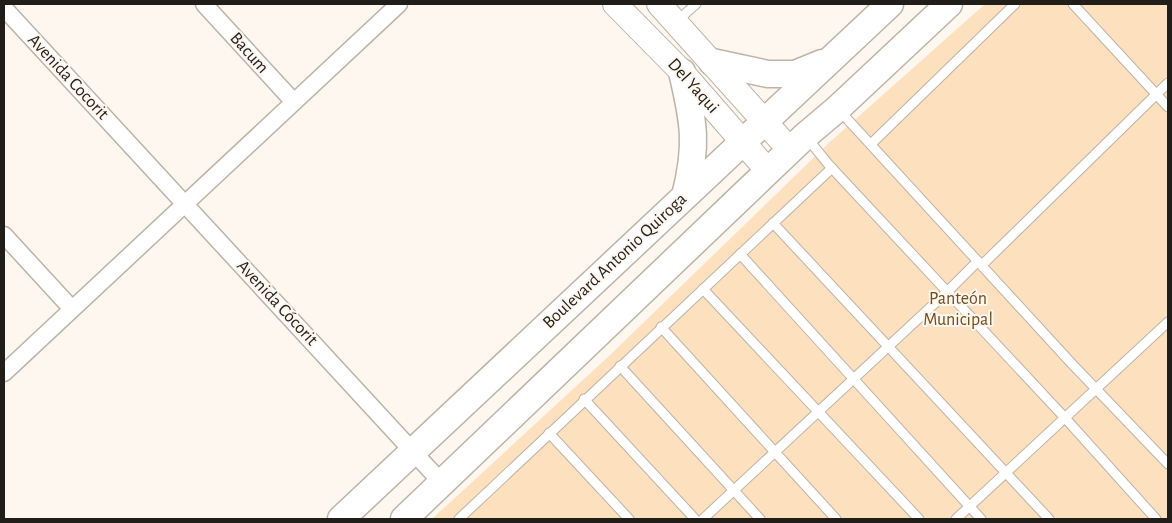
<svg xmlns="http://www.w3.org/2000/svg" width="1172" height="523" viewBox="0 0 1172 523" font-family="'Alegreya Sans',sans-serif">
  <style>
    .green { fill: #fde0be }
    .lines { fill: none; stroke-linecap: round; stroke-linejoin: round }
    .service-casing { stroke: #beb3a7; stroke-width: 11 }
    .minor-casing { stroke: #beb3a7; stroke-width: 19 }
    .secondary-casing { stroke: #beb3a7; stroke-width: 26 }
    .primary-casing { stroke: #beb3a7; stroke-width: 29 }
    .service { stroke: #fff; stroke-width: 9 }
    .minor { stroke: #fff; stroke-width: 16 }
    .secondary { stroke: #fff; stroke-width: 24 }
    .primary { stroke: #fff; stroke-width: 26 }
    .labels { text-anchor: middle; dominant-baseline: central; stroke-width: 4; stroke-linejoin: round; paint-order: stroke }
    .street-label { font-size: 18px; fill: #211d18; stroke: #fef7ef }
    .park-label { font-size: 18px; fill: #714d1c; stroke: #fef7ef }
  </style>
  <rect width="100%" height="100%" fill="#fef7ef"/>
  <path class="green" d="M985 4H1168V519H432L610 355 831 141Z"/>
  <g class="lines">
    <defs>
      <g id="service">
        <path d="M1073 4 1168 107"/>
        <path d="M676 22 696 4"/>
        <path d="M838 109 1073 365 1168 464"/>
        <path d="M807 138 829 165 1066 419 1156 519"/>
        <path d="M871 144 1015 4"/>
        <path d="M773 223 1049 519"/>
        <path d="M740 254 981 519"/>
        <path d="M982 265 1168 83"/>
        <path d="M703 289 919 519"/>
        <path d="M661 327 836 519"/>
        <path d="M620 366 760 519"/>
        <path d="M584 399 695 519"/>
        <path d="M549 433 629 519"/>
        <path d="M459 519 832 168"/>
        <path d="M703 519 948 291 978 261"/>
        <path d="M956 519 1168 322"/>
      </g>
      <g id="minor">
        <path d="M204 4 293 101"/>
        <path d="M4 8 442 483"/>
        <path d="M4 235 72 309"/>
        <path d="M4 373 399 4"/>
      </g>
      <g id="secondary">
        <path d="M615 4 682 72 768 171"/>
        <path d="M659 4 790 150"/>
      </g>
      <g id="primary">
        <path d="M712 62 768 74H795L822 63"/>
        <path d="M682 72C694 122 698 146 685 196"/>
        <path d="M341 519 890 4"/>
        <path d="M404 519 805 136 837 109 949 4"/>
      </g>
    </defs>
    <use href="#service" class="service-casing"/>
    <use href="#minor" class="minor-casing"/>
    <use href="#secondary" class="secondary-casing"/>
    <use href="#primary" class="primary-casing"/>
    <use href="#service" class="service"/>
    <use href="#minor" class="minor"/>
    <use href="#secondary" class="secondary"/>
    <use href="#primary" class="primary"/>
  </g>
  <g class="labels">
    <g class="street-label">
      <text transform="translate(249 53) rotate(48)">Bacum</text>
      <text transform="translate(68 77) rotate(47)">Avenida Cocorit</text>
      <text transform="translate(693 86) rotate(48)">Del Yaqui</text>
      <text transform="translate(615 261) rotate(-43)">Boulevard Antonio Quiroga</text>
      <text transform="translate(277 303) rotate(47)">Avenida Cócorit</text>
    </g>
    <g class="park-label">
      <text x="958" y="299">Panteón<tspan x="958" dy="21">Municipal</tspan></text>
    </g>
  </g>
  <rect width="1172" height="523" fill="none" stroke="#211d18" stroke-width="10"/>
</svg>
